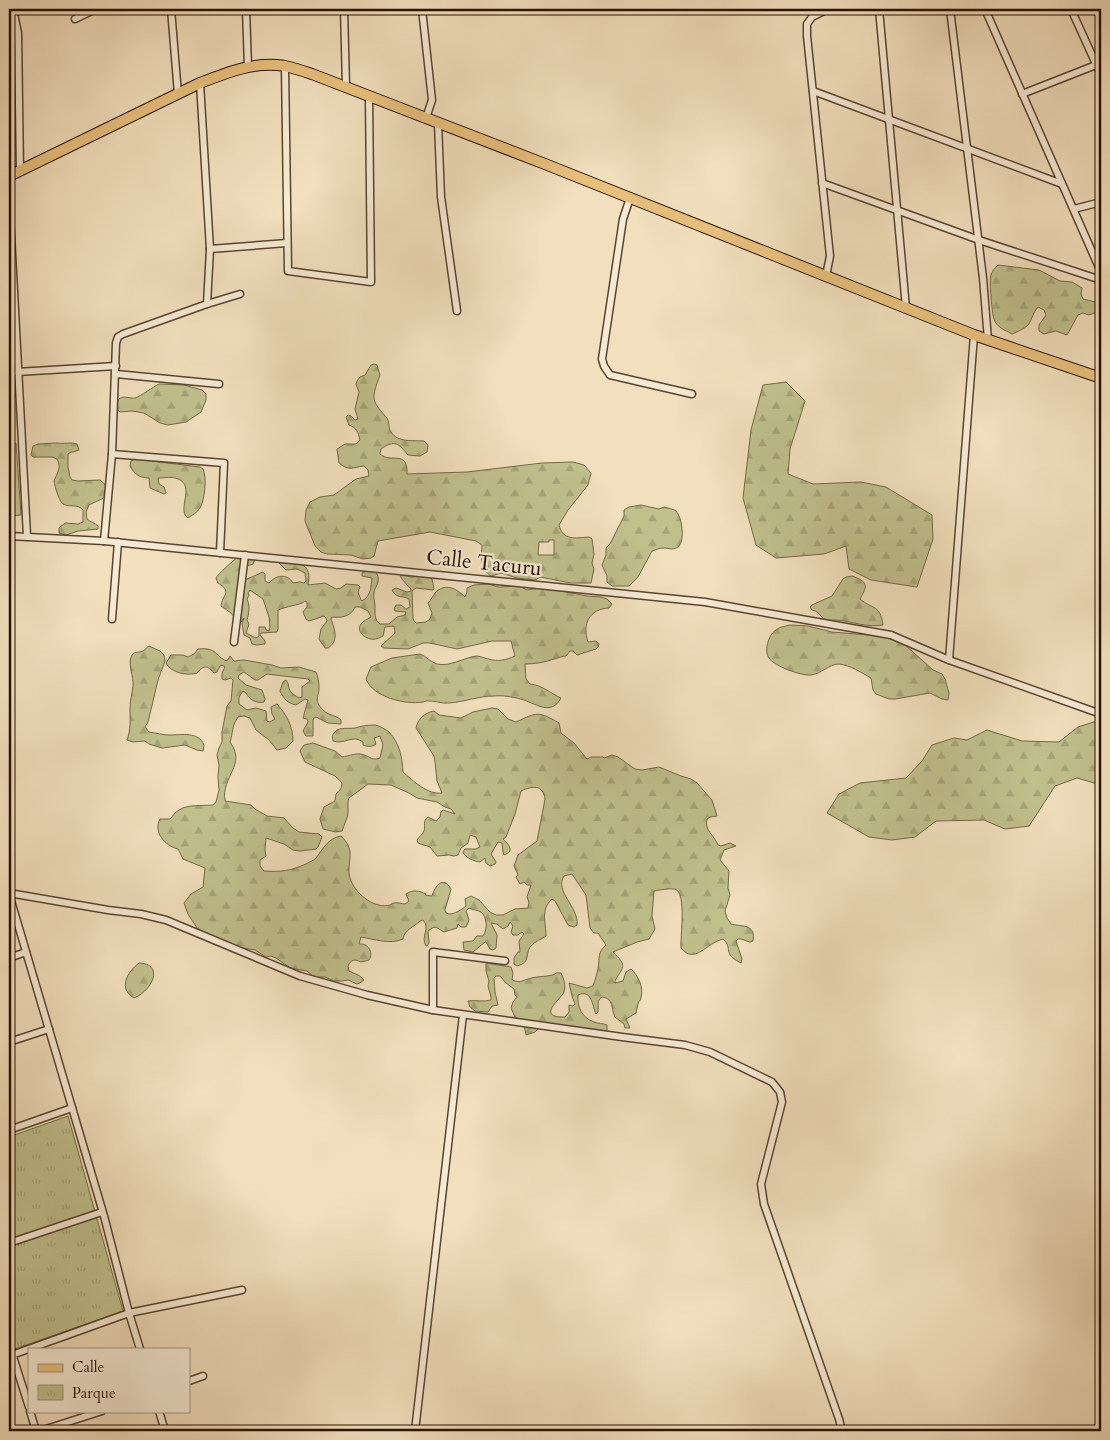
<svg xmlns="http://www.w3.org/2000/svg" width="1110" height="1440" viewBox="0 0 1110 1440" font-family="Cardo,serif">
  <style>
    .green { fill: #c0c08d; stroke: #746846 }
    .forest { fill: url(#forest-firs); stroke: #746846; fill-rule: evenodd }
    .park { fill: url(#park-tufts); stroke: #746846 }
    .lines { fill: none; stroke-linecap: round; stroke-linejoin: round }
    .minor-casing { stroke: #5a442f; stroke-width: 9 }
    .primary-casing { stroke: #281100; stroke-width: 12 }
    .minor { stroke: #f6ead4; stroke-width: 6 }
    .primary { stroke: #e8c07e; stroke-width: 10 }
    .labels { text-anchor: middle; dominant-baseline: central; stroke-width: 4.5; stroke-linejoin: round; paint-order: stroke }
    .street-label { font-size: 21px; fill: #281100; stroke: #f6ead4 }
  </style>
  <defs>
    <pattern id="forest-firs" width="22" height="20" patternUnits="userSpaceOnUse" patternTransform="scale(1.25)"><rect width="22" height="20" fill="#c0c08d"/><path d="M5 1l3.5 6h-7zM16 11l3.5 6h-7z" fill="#a5a478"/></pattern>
    <pattern id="park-tufts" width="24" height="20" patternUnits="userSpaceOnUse" patternTransform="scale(1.25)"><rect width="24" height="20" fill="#c0c08d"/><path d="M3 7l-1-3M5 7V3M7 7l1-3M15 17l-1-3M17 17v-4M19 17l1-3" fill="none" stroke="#a5a478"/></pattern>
  </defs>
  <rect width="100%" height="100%" fill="#f1dfbd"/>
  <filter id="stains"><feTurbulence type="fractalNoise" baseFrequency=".004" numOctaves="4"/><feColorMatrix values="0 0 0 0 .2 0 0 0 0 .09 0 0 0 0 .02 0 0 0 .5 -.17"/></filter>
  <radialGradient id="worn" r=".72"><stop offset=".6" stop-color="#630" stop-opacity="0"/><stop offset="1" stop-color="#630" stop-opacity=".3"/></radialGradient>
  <path class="green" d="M16 443 21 515 9 516V444Z"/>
  <g class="forest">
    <path d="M998 265 1039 270 1060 281 1072 282 1082 288 1081 294 1083 299 1095 302 1100 305V311L1089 315 1083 313 1078 315 1067 335 1056 331 1044 334 1039 331V325L1046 315 1044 310 1038 307C1033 312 1032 320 1028 325 1024 329 1017 332 1012 334 1005 330 997 328 994 319 992 314 989 280 991 275 992 271 995 268 998 265Z"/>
    <path d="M374 364 377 365 380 375C372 398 370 399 386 417 390 421 388 428 391 432 398 443 413 440 424 441L428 445 427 452 420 456 408 455C399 444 395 439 381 449L380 454C391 464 408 449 407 474L467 472 542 463 573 462 584 465 591 473 588 485 568 510 559 525C563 541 575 538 589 537L592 539 594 554 592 563 594 569 591 583H571L540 577 535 580 517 578 501 573 491 576C480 569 481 557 482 545L476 541 430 532 378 541 374 556 371 558 363 559 351 555 327 554 321 552 315 546 305 521 306 510 310 502 320 497 334 495 356 479 369 476 368 470 364 466C352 467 350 472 339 463L337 449 345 444H356L360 440C358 432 357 428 349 425L346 417 348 415 351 416 355 420 358 419 355 409 359 392 356 384 357 381 360 377 365 375 371 365ZM549 540H554V555H538L539 542H549Z"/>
    <path d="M786 382 805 401 790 449 788 474 813 484 861 482 886 487 932 515 933 539 917 587 871 580 849 569 846 546 824 554 776 558 756 545 743 498 751 430 763 385Z"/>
    <path d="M159 384 184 385 202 390 206 394V400L201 412 186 422 168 425 160 423 144 413 132 411 120 412 118 410C117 407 117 401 119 399 123 395 131 399 135 398 141 396 153 387 159 384Z"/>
    <path d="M56 443C62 444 73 442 77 444L79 450 73 452H71L68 454V467L70 477 72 480 78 481 100 480C105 483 111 492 105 497 101 500 94 502 89 505L86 512 87 519C90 522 95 523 98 526V529L78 531 66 535 59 533V528L65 523 78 524 83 522V510C77 503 70 508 63 504 59 501 55 487 54 481 57 473 62 468 57 459L52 457H33L31 455 33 446 38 444Z"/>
    <path d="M135 459 200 467 203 469C207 477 205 500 200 508 197 513 192 515 188 518 176 510 196 486 178 479 173 476 164 478 158 478L159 484 164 487 166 493 164 494 150 488 149 478C140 478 134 474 130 466L131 461Z"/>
    <path d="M641 505 659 509 664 507C668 508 673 509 676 511 682 517 685 539 679 546 674 551 669 548 664 548 659 548 656 550 652 551L638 577 629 586H612L607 582V576L602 565 606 555V548L610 544 624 516V510L629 507Z"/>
    <path d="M250 557 255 559 253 564 247 566 244 569 245 580 263 572 265 574V581L269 583C276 575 287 573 293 583L300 582 304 583 306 581 305 573 297 569 286 570 279 563C284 561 287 562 292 562 307 563 311 572 308 585L325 583 336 589 341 588 346 584 358 585 360 587 358 592 361 600 362 601C371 596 371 587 372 578L362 576V573C370 569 380 570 378 582 377 586 374 589 374 593 373 598 375 602 375 606 375 613 374 619 380 624H389L397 617 405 615 406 612 395 611 394 609 396 605H401L406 609 410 607 409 599C401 595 397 599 392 590L396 588 407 592 411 591V589C408 586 403 581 400 576L403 575 411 577 426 576 432 579 434 589 433 590 416 588 412 591 413 618 414 621 416 623 426 622 430 619 432 613 428 603C431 600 433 596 435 593 445 582 457 589 465 597L467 592V588L474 585 488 584 499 587 519 586 527 590 539 588 551 589 587 596 601 597 607 599 612 604 609 608C589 609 582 624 588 642 593 642 596 639 599 644L598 647 596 649 577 655 573 651H570L566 656C562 656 559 658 554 659 546 662 535 664 525 664L526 679 530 684C542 685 550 693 561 698 551 717 535 703 521 699 512 697 503 695 494 696 479 696 464 702 449 703 441 704 434 700 426 701 425 701 424 702 423 702 405 705 373 697 366 679L371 667 392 658 420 654C426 656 430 662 437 664 450 667 463 658 476 656 480 656 484 658 488 659 498 662 506 660 515 656L511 641H492L457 649 430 643H423L408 649 384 648 381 646 395 633 394 626 385 627 383 636C379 638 375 640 371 639 364 638 356 631 361 624 363 621 368 619 371 617L368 611 360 607H355C351 617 340 618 332 617L331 619C335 630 339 641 328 648H325L319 639 321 629 327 621 326 618 324 616 309 621 306 619 303 612 307 607V603L306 601C297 606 287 606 278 610V629L277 632 261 633 260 635 265 641V644L257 645 252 644 250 638 244 635 242 623 244 618 241 622H238L231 613 221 606C222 595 233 592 218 583L216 578C217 575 235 559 237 558 239 558 240 559 241 559 244 559 247 558 250 557ZM250 590 263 599 269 617 270 627 269 631 266 630 265 627H259V636L256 638 246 633 249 624 247 620C249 614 250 605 247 599L249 595 248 593Z"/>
    <path d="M852 576C868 582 868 585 860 599 873 610 880 604 883 625 867 628 851 621 836 620 832 620 827 621 824 619 818 614 820 612 812 610L810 607 812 605 832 596 843 579 846 577Z"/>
    <path d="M790 625 808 626 832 632 881 636 898 641 904 644 933 670 942 674 945 679 949 693 948 700 942 699 930 693 895 699H889L876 694 873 690 871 678C862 673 850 665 839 664 829 664 821 674 811 675 801 676 774 666 769 658 765 652 767 645 769 639 773 629 780 627 790 625Z"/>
    <path d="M149 646 160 651 164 655 165 661 158 680 148 722 145 727 149 732C156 733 163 735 170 735 182 735 198 731 204 745L203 751 197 750 185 745 162 748 149 744 145 741 133 742 127 740C131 729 130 720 130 709 130 701 132 694 133 686 134 677 127 663 132 655 135 651 139 653 143 651 145 650 147 647 149 646Z"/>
    <path d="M198 649C218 647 214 656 227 661L230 656 234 661 244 660 272 665 281 668 299 667 316 672C318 676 319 683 319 688 319 698 313 700 323 710 329 716 336 715 341 720V724L328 723 316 717 313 719V736H306L303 731 308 722 307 719 303 718 308 700 305 699 296 705C287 703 284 699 280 691L283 682 286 680 288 683C289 692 291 693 299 698L302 697V687L310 681 308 679 267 674 258 680H255L244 672 239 675 238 678 246 685 262 690 265 699 264 702C256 704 249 699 246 693L243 691 239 697V704L247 710 256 708 266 711 267 721 270 722 275 719 272 714 271 707 277 704C286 714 293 726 293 741L286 748 277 750 269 740 256 730 250 718 244 716 238 717C232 725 233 733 230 742 247 765 221 776 225 801L251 805 255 809 267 816 284 818 293 828 299 832 319 834 322 837 318 847 316 849 300 851 293 850 284 844 266 838 265 850 266 856 260 860V866L264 871C281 872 290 871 306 864 309 862 313 861 316 858 323 849 328 838 341 836 353 848 350 854 349 868 347 884 364 902 379 905 382 906 387 906 390 905 392 904 392 903 394 903 397 902 402 904 405 904L409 901 406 894C414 889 419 891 426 894L425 895 432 896C435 886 443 875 451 889L445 910 446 913 449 914C455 914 461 910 466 906L465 899 471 896 479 900 490 912 496 915H503L515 909 528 908 529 902 527 897 531 885H527L524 882 520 884 516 877 518 875 514 866 518 855 537 841 545 799C543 784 532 786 521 791L515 814 506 837 503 839C509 845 515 851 504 855L503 852 502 843 498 842 491 854 496 862 495 864 490 866 486 863 485 858 480 862C474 861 465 858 463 852L465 849H476L480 847 476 837 470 835 468 843 461 848 458 855 454 856 449 855 437 856 430 847 418 843 417 840C419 837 423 834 424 831 426 825 422 822 428 817L436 821 440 817 441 812 443 810 455 814 451 809 445 807 437 802 417 798 409 793 391 785 368 784 349 798 348 801V815L342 831 336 832 323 829 320 819 324 807 335 801 336 794C340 791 342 787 342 783L335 776 305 762 300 751 304 745 313 743 335 751 342 757C349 756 358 752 364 755 371 757 372 761 380 758L383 745 380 736 374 738 376 744C372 747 368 747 363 745V742C353 734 344 745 333 741 332 737 332 734 336 731 340 727 349 729 355 728 361 726 368 725 375 725 380 726 385 729 389 732 400 744 402 757 403 772 413 781 428 795 442 793L437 781 435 762 434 756 416 728C418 719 424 713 434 711L439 715 461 718 473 712 492 708 498 709 508 719 516 722C538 712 538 711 559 723L561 733 574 743 587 759 591 757H603L604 758 612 755 618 757 635 769 642 770 659 767 681 776 691 779 697 783 712 800 717 816 710 817 707 819C704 830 714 835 718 845L721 846 730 843 736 846 724 850 720 860 729 871 728 888 730 895 725 911 727 918 731 924C741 927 756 923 753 941L750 942 741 939H738L736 941 742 959 741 963C721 953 734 949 723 939 706 943 695 965 681 948 680 938 687 893 675 889 669 888 660 890 654 891L652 916 655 929 649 939 637 942 613 952C616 956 619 957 621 961 627 969 615 976 615 983L623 981 626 972 631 969C638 975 644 988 641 997 640 1004 640 997 638 1004 637 1007 637 1010 636 1013L626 1019 630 1028H625L624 1024 615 1017C611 1009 614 998 602 997 596 1001 599 1005 598 1012L596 1014C592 1005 592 989 578 995 577 1007 582 1018 594 1022 598 1024 603 1023 607 1025V1031L604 1032 540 1027 535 1032 526 1035 524 1025 520 1020 515 1017 511 1008 513 1002 517 997 515 995 514 989 506 983 500 976H496L494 978 495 992 498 1005 492 1006 488 1012 475 1011 470 1007 468 1001C476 1000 484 1002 491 1000V997L488 986 489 981 486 971V963L511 967 513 973 512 980C520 983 522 981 528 979 536 976 545 977 553 975 559 972 554 973 561 973 564 980 566 985 564 992 561 999 535 1018 565 1017L569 1012V1005L573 1006 575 1004 572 996 569 983 587 988 593 986C595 980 597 974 598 969 600 957 597 953 606 945L598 933H594L590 928 586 895 572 874 564 876C554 891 579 907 577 925L574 927 568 925 555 901 552 899C540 910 546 922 546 936 542 939 535 941 531 946 524 954 532 962 517 966L514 964V958L518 952H520L519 941 524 934 522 932 518 935H513L511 932 513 926 510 922 508 926 503 929 497 924 491 923 497 935 496 948 493 950 490 949 486 942H485L473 952 464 950 463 942 473 941 477 936H483C488 929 487 917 481 912 478 910 472 910 469 908L466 911 469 920 466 927H461L458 924 457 928 444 932C436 928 437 924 428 931L429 943 427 946H426C420 937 431 928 423 920L420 921C414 927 404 930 403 939 390 945 374 939 361 937L359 944C368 943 374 952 369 960L361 962C355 959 351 959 348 966L349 971 360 976 364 980 360 983 357 984 348 980 342 981H334L325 977H318L313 976 307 971 290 968 276 958 271 956 266 957 255 950 232 946 221 939 199 931 188 914 184 903 191 894 203 887 205 868 183 859 178 849C165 846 153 832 160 819H170C173 816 175 812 179 810 188 804 202 806 213 805L216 802 219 790 218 777 219 765 217 755 219 748 222 742V732L227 706 231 701 233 680 231 678 225 680 222 679V673L225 667 222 665 220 666 217 672 214 673C207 665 204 665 197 673 187 676 171 673 166 663L171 655H183L188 657 194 654Z"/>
    <path d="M1100 720 1101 721V785L1077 778 1055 786 1029 826 1005 829 984 820 936 821 915 837 892 840 869 837 827 813 839 794 860 783 906 778 922 761 932 745 954 738 967 740 987 730 1022 741 1059 742 1078 727Z"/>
    <path d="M139 963C165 964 152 991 134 998 118 989 127 972 139 963Z"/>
  </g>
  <path class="park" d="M68 1116 123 1311 15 1349 9 1333V1137Z"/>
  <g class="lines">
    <defs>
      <g id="minor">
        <path d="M13 9 18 33 20 171"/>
        <path d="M171 9 178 94"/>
        <path d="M246 9 248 67"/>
        <path d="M344 9 346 87"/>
        <path d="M422 9 432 100 426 118"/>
        <path d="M879 9 906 308"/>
        <path d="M950 9 983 278 988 340"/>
        <path d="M985 9 1101 272"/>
        <path d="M1071 9 1101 75"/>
        <path d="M75 19 96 9"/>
        <path d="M285 66 288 271 371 282 369 96"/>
        <path d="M200 83 210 249 207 304"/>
        <path d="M813 91 1062 184"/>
        <path d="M1022 94 1096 65"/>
        <path d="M438 123 441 197 457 311"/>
        <path d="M822 183 979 240 1101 280"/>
        <path d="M9 197 27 536"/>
        <path d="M630 198 623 219 602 359 604 366 610 375 692 394"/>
        <path d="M1074 209 1101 202"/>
        <path d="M210 249 287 243"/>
        <path d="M826 276 830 256 807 36V24L812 17 828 9"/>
        <path d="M17 372 116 366"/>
        <path d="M116 374 219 384"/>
        <path d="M112 454 224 463 220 553"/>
        <path d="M9 536 104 541 705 602 891 635 949 660 1101 714"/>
        <path d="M104 541 112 454 116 343 118 337 123 334 207 304 240 294"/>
        <path d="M112 619 118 542"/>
        <path d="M234 642 245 555"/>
        <path d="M949 660 974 335"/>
        <path d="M9 893 108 910 141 914 166 920 300 976 367 995 433 1010 622 1037 685 1045 710 1052 772 1082 780 1092 782 1102 761 1184 764 1204 839 1419 842 1431"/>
        <path d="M9 894 104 1216 129 1313 140 1349"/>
        <path d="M9 958 26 952"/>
        <path d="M433 1010V952L505 961"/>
        <path d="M9 1042 49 1029"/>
        <path d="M9 1130 72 1108"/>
        <path d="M9 1243 102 1212"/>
        <path d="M9 1344 29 1407"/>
        <path d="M9 1356 129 1313 242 1290"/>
        <path d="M189 1381 203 1376"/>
        <path d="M30 1411 36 1431"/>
        <path d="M159 1411 165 1431"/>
        <path d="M40 1431 102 1411"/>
        <path d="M415 1431 463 1015"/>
      </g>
      <path id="primary" d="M9 176 200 83C228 72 255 61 285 66 294 68 303 71 312 74L545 164 974 335 1101 378"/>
    </defs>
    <use href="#minor" class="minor-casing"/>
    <use href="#primary" class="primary-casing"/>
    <use href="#minor" class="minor"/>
    <use href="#primary" class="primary"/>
  </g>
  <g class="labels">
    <g class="street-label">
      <text transform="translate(484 563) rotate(6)">Calle Tacuru</text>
    </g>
  </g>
  <rect width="1110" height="1440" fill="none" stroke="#f1dfbd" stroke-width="30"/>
  <rect x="10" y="10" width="1090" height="1420" fill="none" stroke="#281100" stroke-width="2.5"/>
  <rect x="15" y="15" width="1080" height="1410" fill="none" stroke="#281100"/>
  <rect x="28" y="1348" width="162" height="65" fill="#f6ead4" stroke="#a4937f"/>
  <rect x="38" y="1364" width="25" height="8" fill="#e8c07e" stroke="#a4937f"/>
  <text x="72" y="1372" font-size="15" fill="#281100">Calle</text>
  <rect x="38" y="1385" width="25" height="15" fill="url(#park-tufts)" stroke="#a4937f"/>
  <text x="72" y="1398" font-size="15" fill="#281100">Parque</text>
  <rect width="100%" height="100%" filter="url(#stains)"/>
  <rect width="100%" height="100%" fill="url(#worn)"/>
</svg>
